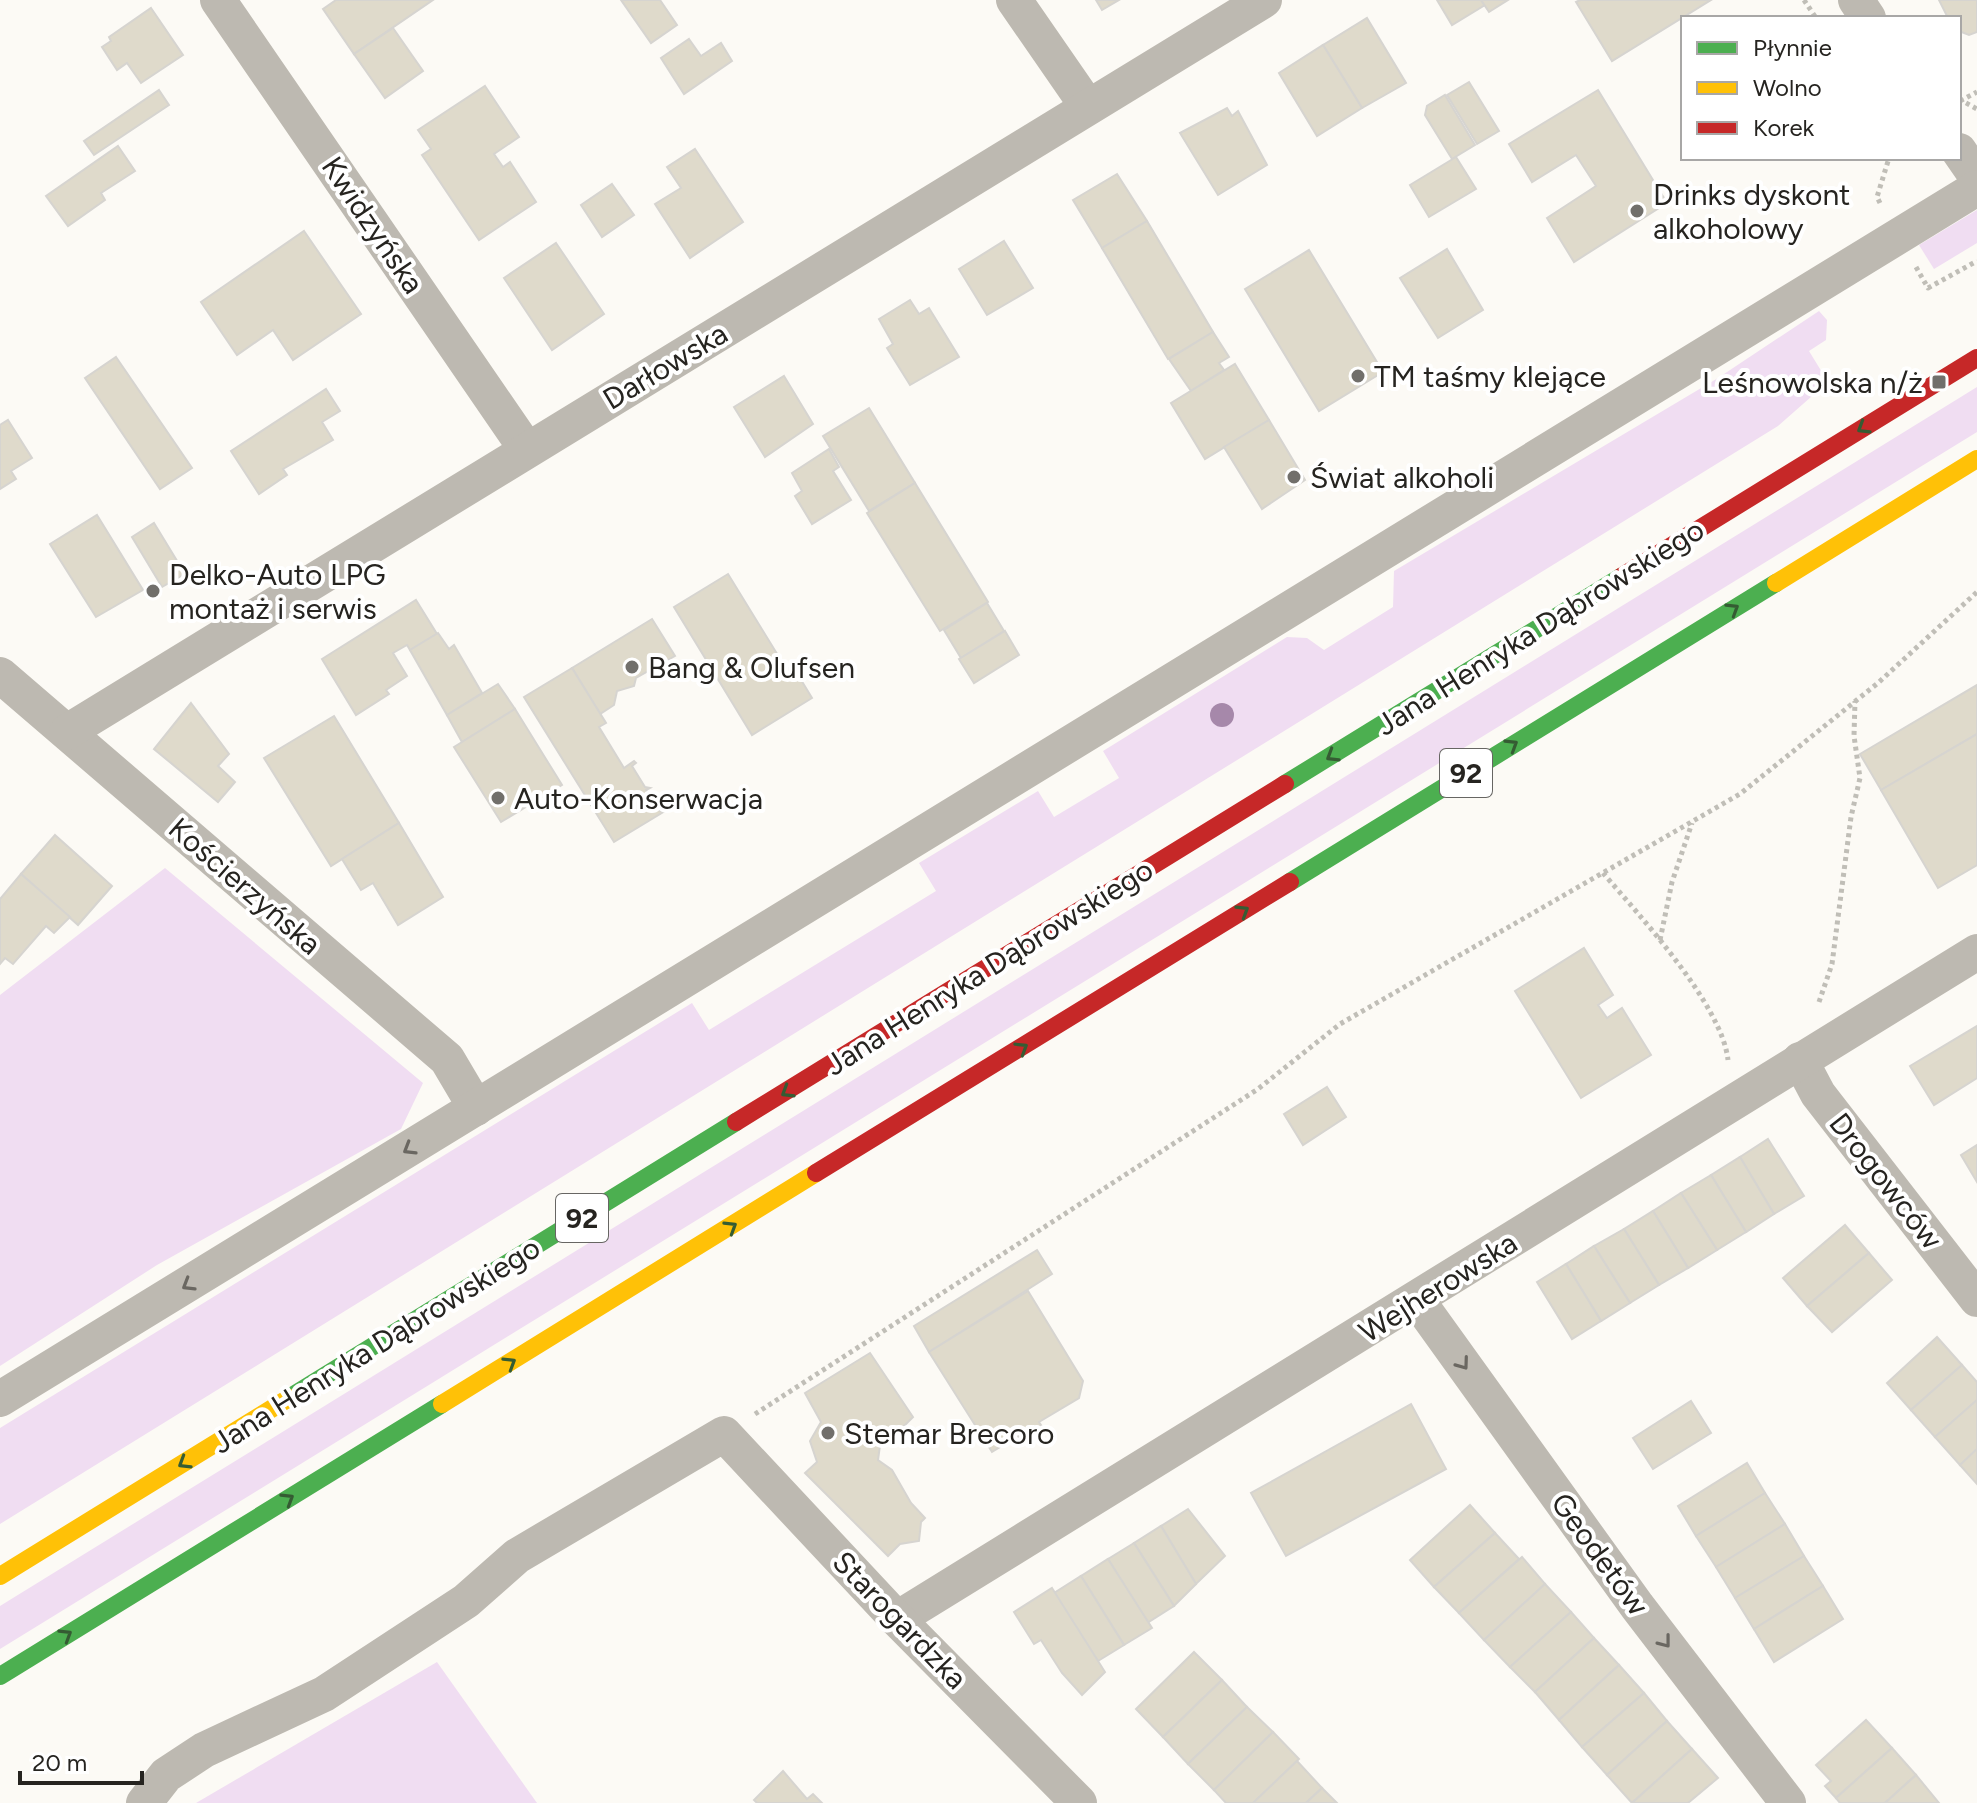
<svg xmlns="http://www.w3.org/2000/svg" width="1977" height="1803" viewBox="0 0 1977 1803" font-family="Figtree,sans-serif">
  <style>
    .green { fill: #f0ddf2 }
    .building { fill: #dfdacb; stroke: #d6d4d0; stroke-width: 2 }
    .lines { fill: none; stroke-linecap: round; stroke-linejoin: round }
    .path { stroke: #c0beb7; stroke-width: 5; stroke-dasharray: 4 4; stroke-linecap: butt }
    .street { stroke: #bdb9b1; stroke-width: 36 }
    .fast { stroke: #4caf50; stroke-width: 18 }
    .slow { stroke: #ffc107; stroke-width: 18 }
    .jam { stroke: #c62828; stroke-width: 18 }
    .tree { fill: #a688aa }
    .oneway { stroke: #355c33 }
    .oneway2 { stroke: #6a6761 }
    .poi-dot { fill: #716f6b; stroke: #fff; stroke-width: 3 }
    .labels { text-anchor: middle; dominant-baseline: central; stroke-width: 8; stroke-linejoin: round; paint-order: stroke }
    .shield { fill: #fff; stroke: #676663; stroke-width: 2 }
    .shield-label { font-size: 28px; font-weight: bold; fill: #262420 }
    .poi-label { font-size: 30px; fill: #262420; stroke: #fff; text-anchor: start }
    .street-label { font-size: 30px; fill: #262420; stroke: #fff }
  </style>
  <rect width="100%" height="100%" fill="#fcfaf5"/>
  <g class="green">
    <path d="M1977 210V243L1934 269 1919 245Z"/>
    <path d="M1819 311 1827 320 1826 340 1809 351 1828 382 1778 426 0 1524V1428L692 1003 709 1030 936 891 919 863 1038 791 1054 817 1119 778 1103 751 1287 637 1307 638 1324 650 1393 607 1394 571 1718 378Z"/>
    <path d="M1977 387V432L0 1649V1606Z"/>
    <path d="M165 868 423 1083 401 1129 157 1265 0 1366V995Z"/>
    <path d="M437 1662 537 1803H196Z"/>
  </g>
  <g class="building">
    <path d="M336 0H433L354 54 323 9Z"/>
    <path d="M621 0H660L677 25 651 43Z"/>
    <path d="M1096 0H1119L1102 10Z"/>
    <path d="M1437 0H1481L1485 5 1452 25Z"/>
    <path d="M1481 0H1508L1489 12Z"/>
    <path d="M1580 0H1711L1612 61 1576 2Z"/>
    <path d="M1939 0H1977V32L1969 35 1959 31V18H1948Z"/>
    <path d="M151 8 183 55 141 83 127 63 117 70 102 47 111 41 109 37Z"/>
    <path d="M1367 18 1406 83 1362 108 1323 45Z"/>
    <path d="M393 28 423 71 385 98 354 54Z"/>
    <path d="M689 39 701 56 721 43 732 61 684 94 661 58Z"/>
    <path d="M1323 45 1362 108 1317 136 1279 73Z"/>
    <path d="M1469 82 1499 131 1477 144 1447 95Z"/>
    <path d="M485 86 519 137 494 154 503 167 510 162 536 202 479 240 422 155 431 149 418 130Z"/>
    <path d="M159 90 169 105 94 155 84 141Z"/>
    <path d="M1598 90 1667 203 1574 262 1547 218 1596 186 1576 155 1532 182 1509 144Z"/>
    <path d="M1445 95 1475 145 1452 159 1425 115 1427 106Z"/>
    <path d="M1227 108 1232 116 1238 111 1267 165 1218 195 1180 133Z"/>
    <path d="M118 146 135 171 101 193 105 200 68 226 46 196Z"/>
    <path d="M695 149 743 222 690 258 655 204 681 188 667 167Z"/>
    <path d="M1456 157 1476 189 1429 217 1410 185Z"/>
    <path d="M1117 174 1147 221 1102 248 1073 200Z"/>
    <path d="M612 184 634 215 602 237 581 205Z"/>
    <path d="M1147 221 1213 332 1168 359 1102 248Z"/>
    <path d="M304 231 361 314 293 360 273 330 237 355 201 302Z"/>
    <path d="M1004 241 1033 288 987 315 959 269Z"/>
    <path d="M556 243 604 314 552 350 504 278Z"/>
    <path d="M1447 249 1483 310 1438 338 1400 278Z"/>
    <path d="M1309 250 1383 372 1319 411 1245 289Z"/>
    <path d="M910 300 919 314 929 308 959 357 910 385 887 348 893 344 879 319Z"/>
    <path d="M1213 332 1229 357 1219 363 1224 370 1191 391 1169 359Z"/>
    <path d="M116 357 192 468 160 489 85 378Z"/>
    <path d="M1235 364 1269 420 1205 459 1171 403Z"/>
    <path d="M784 376 813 424 765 457 734 407Z"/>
    <path d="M326 389 340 411 322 422 333 440 283 469 287 475 259 494 231 451Z"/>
    <path d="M869 408 915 483 869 511 823 436Z"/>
    <path d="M8 420 32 458 11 471 16 479 0 489V425Z"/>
    <path d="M1269 420 1305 480 1262 509 1224 447Z"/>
    <path d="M829 449 839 467 833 471 851 500 812 524 795 496 802 491 792 473Z"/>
    <path d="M915 483 988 602 940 631 867 513Z"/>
    <path d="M97 515 143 590 96 617 50 544Z"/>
    <path d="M154 523 185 574 162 587 132 537Z"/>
    <path d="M728 574 787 670 792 665 812 698 752 735 674 607Z"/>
    <path d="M416 600 437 634 410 650 407 645 393 653 407 676 386 690 389 694 356 715 322 659Z"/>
    <path d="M987 603 1004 631 961 658 944 630Z"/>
    <path d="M652 619 675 656 636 678 634 686 617 691 614 705 600 714 572 668Z"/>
    <path d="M1005 631 1019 655 974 683 959 659Z"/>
    <path d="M438 633 449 649 454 645 482 693 447 715 410 650Z"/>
    <path d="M572 668 606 723 599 727 624 768 634 761 636 763 632 766 645 787 650 788 646 790 660 811H665L614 842 524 697Z"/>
    <path d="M498 684 515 709 462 742 447 715Z"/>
    <path d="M1977 685V734L1881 790 1860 754Z"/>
    <path d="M191 703 229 754 218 766 235 782 218 802 154 749Z"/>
    <path d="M515 709 562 785 501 822 454 747Z"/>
    <path d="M334 716 399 823 331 866 264 758Z"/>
    <path d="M1977 734V865L1938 888 1881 790Z"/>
    <path d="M399 823 443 897 398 925 373 883 361 890 342 859Z"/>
    <path d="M55 835 112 886 78 925 21 874Z"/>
    <path d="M21 874 70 917 54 933 46 926 13 964 5 958 0 964V899Z"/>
    <path d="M1584 948 1613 995 1598 1005 1607 1018 1622 1008 1651 1055 1581 1098 1515 991Z"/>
    <path d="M1977 1026V1078L1934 1105 1910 1066Z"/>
    <path d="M1327 1087 1346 1117 1303 1145 1284 1114Z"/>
    <path d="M1768 1139 1804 1196 1774 1214 1740 1157Z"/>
    <path d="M1977 1145V1182L1961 1155Z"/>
    <path d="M1740 1157 1774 1214 1746 1232 1711 1175Z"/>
    <path d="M1711 1175 1746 1232 1717 1250 1681 1193Z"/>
    <path d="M1681 1193 1717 1250 1688 1268 1653 1211Z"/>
    <path d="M1653 1211 1688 1268 1659 1285 1624 1229Z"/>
    <path d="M1845 1225 1869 1253 1807 1306 1783 1278Z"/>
    <path d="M1624 1229 1659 1285 1630 1303 1594 1246Z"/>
    <path d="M1594 1246 1630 1303 1601 1321 1566 1264Z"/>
    <path d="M1037 1250 1052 1274 929 1352 914 1326Z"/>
    <path d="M1869 1253 1892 1280 1832 1332 1807 1306Z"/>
    <path d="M1566 1264 1601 1321 1572 1339 1537 1282Z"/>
    <path d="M1028 1291 1083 1381 1079 1398 1039 1422 1043 1428 1022 1441 1018 1436 992 1452 929 1352Z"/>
    <path d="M1937 1337 1962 1365 1911 1410 1887 1383Z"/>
    <path d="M870 1353 913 1417 899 1431 881 1438 878 1460 892 1470 911 1503 925 1518 921 1522 919 1541 900 1544 888 1556 805 1473 817 1462 810 1441 821 1422 805 1393Z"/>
    <path d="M1962 1365 1977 1382V1400L1935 1437 1911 1410Z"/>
    <path d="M1977 1400V1449L1960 1465 1935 1437Z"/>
    <path d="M1691 1401 1711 1433 1653 1469 1633 1438Z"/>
    <path d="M1411 1404 1446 1469 1286 1556 1251 1493Z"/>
    <path d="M1977 1449V1484L1960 1465Z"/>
    <path d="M1747 1463 1765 1493 1696 1536 1678 1506Z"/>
    <path d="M1765 1493 1785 1524 1716 1567 1696 1536Z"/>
    <path d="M1470 1505 1495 1533 1434 1587 1410 1560Z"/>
    <path d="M1188 1509 1225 1556 1196 1584 1161 1526Z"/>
    <path d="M1785 1524 1804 1556 1735 1598 1716 1567Z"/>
    <path d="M1161 1526 1196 1584 1174 1606 1134 1543Z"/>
    <path d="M1495 1533 1519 1559 1459 1613 1434 1587Z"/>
    <path d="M1134 1543 1174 1606 1147 1623 1108 1559Z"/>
    <path d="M1804 1556 1823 1586 1754 1629 1735 1598Z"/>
    <path d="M1522 1557 1545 1584 1484 1640 1459 1613Z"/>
    <path d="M1108 1559 1152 1628 1124 1645 1081 1576Z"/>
    <path d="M1081 1576 1124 1645 1098 1661 1054 1593Z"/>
    <path d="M1545 1584 1571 1612 1510 1667 1484 1640Z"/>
    <path d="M1823 1586 1843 1619 1774 1662 1754 1629Z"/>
    <path d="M1052 1588 1105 1672 1082 1695 1062 1673 1041 1640 1034 1644 1014 1612Z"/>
    <path d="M1571 1612 1594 1638 1535 1692 1510 1667Z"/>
    <path d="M1594 1638 1619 1665 1559 1720 1535 1692Z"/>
    <path d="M1194 1652 1222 1680 1163 1737 1136 1709Z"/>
    <path d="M1619 1665 1644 1693 1582 1747 1559 1720Z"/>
    <path d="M1222 1680 1247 1707 1188 1764 1163 1737Z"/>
    <path d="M1644 1693 1667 1721 1607 1775 1582 1747Z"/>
    <path d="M1247 1707 1273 1732 1214 1790 1188 1764Z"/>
    <path d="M1866 1720 1892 1748 1836 1798 1825 1786 1831 1781 1816 1765Z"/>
    <path d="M1667 1721 1692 1749 1632 1803 1607 1775Z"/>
    <path d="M1273 1732 1299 1759 1253 1803H1226L1214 1790Z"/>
    <path d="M1892 1748 1916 1775 1885 1803H1840L1836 1798Z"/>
    <path d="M1692 1749 1718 1778 1688 1803H1632Z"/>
    <path d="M1297 1761 1322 1788 1306 1803H1253Z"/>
    <path d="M783 1771 807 1799 813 1794 822 1803H757L754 1800Z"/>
    <path d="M1916 1775 1939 1803H1885Z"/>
    <path d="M1322 1788 1337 1803H1306Z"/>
  </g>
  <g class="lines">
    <g class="path">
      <path d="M1804 0 1816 18"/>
      <path d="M1959 99 1977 109"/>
      <path d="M1960 101 1977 92"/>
      <path d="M1880 203 1877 197 1889 158"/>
      <path d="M1916 267 1928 288 1977 261"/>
      <path d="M1603 873C1640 916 1722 1005 1728 1060"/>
      <path d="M1660 940 1672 882 1692 823"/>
      <path d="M1819 1002 1832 964 1851 817 1860 778 1854 736 1855 701"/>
      <path d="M755 1414 1258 1089 1340 1024 1740 794 1878 683 1977 592"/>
    </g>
    <g class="street">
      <path d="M218 0 527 450"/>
      <path d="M1014 0 1088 107"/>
      <path d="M1856 0 1868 18"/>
      <path d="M1959 151 1977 177"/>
      <path d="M0 675 447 1059 476 1108"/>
      <path d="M67 732 1264 0"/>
      <path d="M1800 1060 1818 1094 1977 1299"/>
      <path d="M1417 1300 1637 1606 1788 1803"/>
      <path d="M0 1399 1977 188"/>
      <path d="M897 1619 1977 952"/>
      <path d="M144 1803 166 1775 204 1750 324 1694 466 1601 517 1556 724 1434 897 1619 1079 1803"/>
    </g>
    <g class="fast">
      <path d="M1285 784 1621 577"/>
      <path d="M1290 882 1776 583"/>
      <path d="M289 1398 736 1122"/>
      <path d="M0 1676 442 1404"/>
    </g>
    <g class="slow">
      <path d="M1776 583 1977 459"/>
      <path d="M442 1404 816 1173"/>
      <path d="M0 1576 289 1398"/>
    </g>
    <g class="jam">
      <path d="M1621 577 1977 358"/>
      <path d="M736 1122 1285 784"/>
      <path d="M816 1173 1290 882"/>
    </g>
  </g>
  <circle class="tree" cx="1222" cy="715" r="12"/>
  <defs><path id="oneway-chevron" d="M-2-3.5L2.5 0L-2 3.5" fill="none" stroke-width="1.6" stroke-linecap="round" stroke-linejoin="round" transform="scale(2)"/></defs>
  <g class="oneway">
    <use href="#oneway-chevron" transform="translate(1863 428) rotate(148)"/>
    <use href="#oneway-chevron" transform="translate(1733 609) rotate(-32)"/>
    <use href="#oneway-chevron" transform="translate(1512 745) rotate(-32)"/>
    <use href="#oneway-chevron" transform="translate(1332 756) rotate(148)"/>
    <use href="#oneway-chevron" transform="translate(1243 911) rotate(-32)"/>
    <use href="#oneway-chevron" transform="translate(1022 1048) rotate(-32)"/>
    <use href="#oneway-chevron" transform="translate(787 1092) rotate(148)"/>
    <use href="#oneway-chevron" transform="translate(731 1227) rotate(-32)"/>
    <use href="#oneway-chevron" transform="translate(510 1363) rotate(-32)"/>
    <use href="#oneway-chevron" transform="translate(184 1463) rotate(148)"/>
    <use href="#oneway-chevron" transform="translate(288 1499) rotate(-32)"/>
    <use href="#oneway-chevron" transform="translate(66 1635) rotate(-32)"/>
  </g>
  <g class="oneway2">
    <use href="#oneway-chevron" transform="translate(409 1149) rotate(149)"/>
    <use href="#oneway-chevron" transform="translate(188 1285) rotate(149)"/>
    <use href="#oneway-chevron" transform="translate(1463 1364) rotate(54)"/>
    <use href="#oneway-chevron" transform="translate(1665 1642) rotate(52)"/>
  </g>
  <g class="poi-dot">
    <circle cx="1637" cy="211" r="8"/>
    <circle cx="1358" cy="376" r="8"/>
    <rect x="1931" y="374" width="16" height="16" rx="4"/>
    <circle cx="1294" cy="477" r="8"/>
    <circle cx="153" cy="591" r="8"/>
    <circle cx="632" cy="667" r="8"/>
    <circle cx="498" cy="798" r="8"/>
    <circle cx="828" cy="1433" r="8"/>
  </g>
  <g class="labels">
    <g class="shield">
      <rect x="1440" y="749" width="52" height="48" rx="6"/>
      <rect x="556" y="1194" width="52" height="48" rx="6"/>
    </g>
    <g class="shield-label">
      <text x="1466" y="773">92</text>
      <text x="582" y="1218">92</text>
    </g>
    <g class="poi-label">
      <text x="1653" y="194">Drinks dyskont<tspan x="1653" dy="34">alkoholowy</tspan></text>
      <text x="1374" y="376">TM taśmy klejące</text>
      <text x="1923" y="382" text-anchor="end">Leśnowolska n/ż</text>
      <text x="1310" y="477">Świat alkoholi</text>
      <text x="169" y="574">Delko-Auto LPG<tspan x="169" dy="34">montaż i serwis</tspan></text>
      <text x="648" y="667">Bang &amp; Olufsen</text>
      <text x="514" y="798">Auto-Konserwacja</text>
      <text x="844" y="1433">Stemar Brecoro</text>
    </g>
    <g class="street-label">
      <text transform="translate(373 225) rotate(56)">Kwidzyńska</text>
      <text transform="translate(665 366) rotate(-31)">Darłowska</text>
      <text transform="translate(1540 627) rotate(-32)">Jana Henryka Dąbrowskiego</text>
      <text transform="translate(245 886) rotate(41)">Kościerzyńska</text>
      <text transform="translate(989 967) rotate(-32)">Jana Henryka Dąbrowskiego</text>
      <text transform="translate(1886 1181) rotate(52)">Drogowców</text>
      <text transform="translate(1438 1287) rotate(-32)">Wejherowska</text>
      <text transform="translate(376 1345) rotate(-32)">Jana Henryka Dąbrowskiego</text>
      <text transform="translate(1600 1554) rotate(54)">Geodetów</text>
      <text transform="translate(900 1620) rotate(46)">Starogardzka</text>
    </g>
  </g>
  <rect x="1681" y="16" width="280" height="144" fill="#ffffff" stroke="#a8a7a6" stroke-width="2"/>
  <rect x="1697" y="42" width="40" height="12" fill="#4caf50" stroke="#a8a7a6" stroke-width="2"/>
  <text x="1753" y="56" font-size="24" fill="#262420">Płynnie</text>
  <rect x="1697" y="82" width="40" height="12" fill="#ffc107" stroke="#a8a7a6" stroke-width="2"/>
  <text x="1753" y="96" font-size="24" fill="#262420">Wolno</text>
  <rect x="1697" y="122" width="40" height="12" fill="#c62828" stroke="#a8a7a6" stroke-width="2"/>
  <text x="1753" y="136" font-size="24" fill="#262420">Korek</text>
  <path d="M20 1771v12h122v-12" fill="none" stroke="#262420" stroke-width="4"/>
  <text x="32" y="1771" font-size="24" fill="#262420" stroke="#ffffff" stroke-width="6" paint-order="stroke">20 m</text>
</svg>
